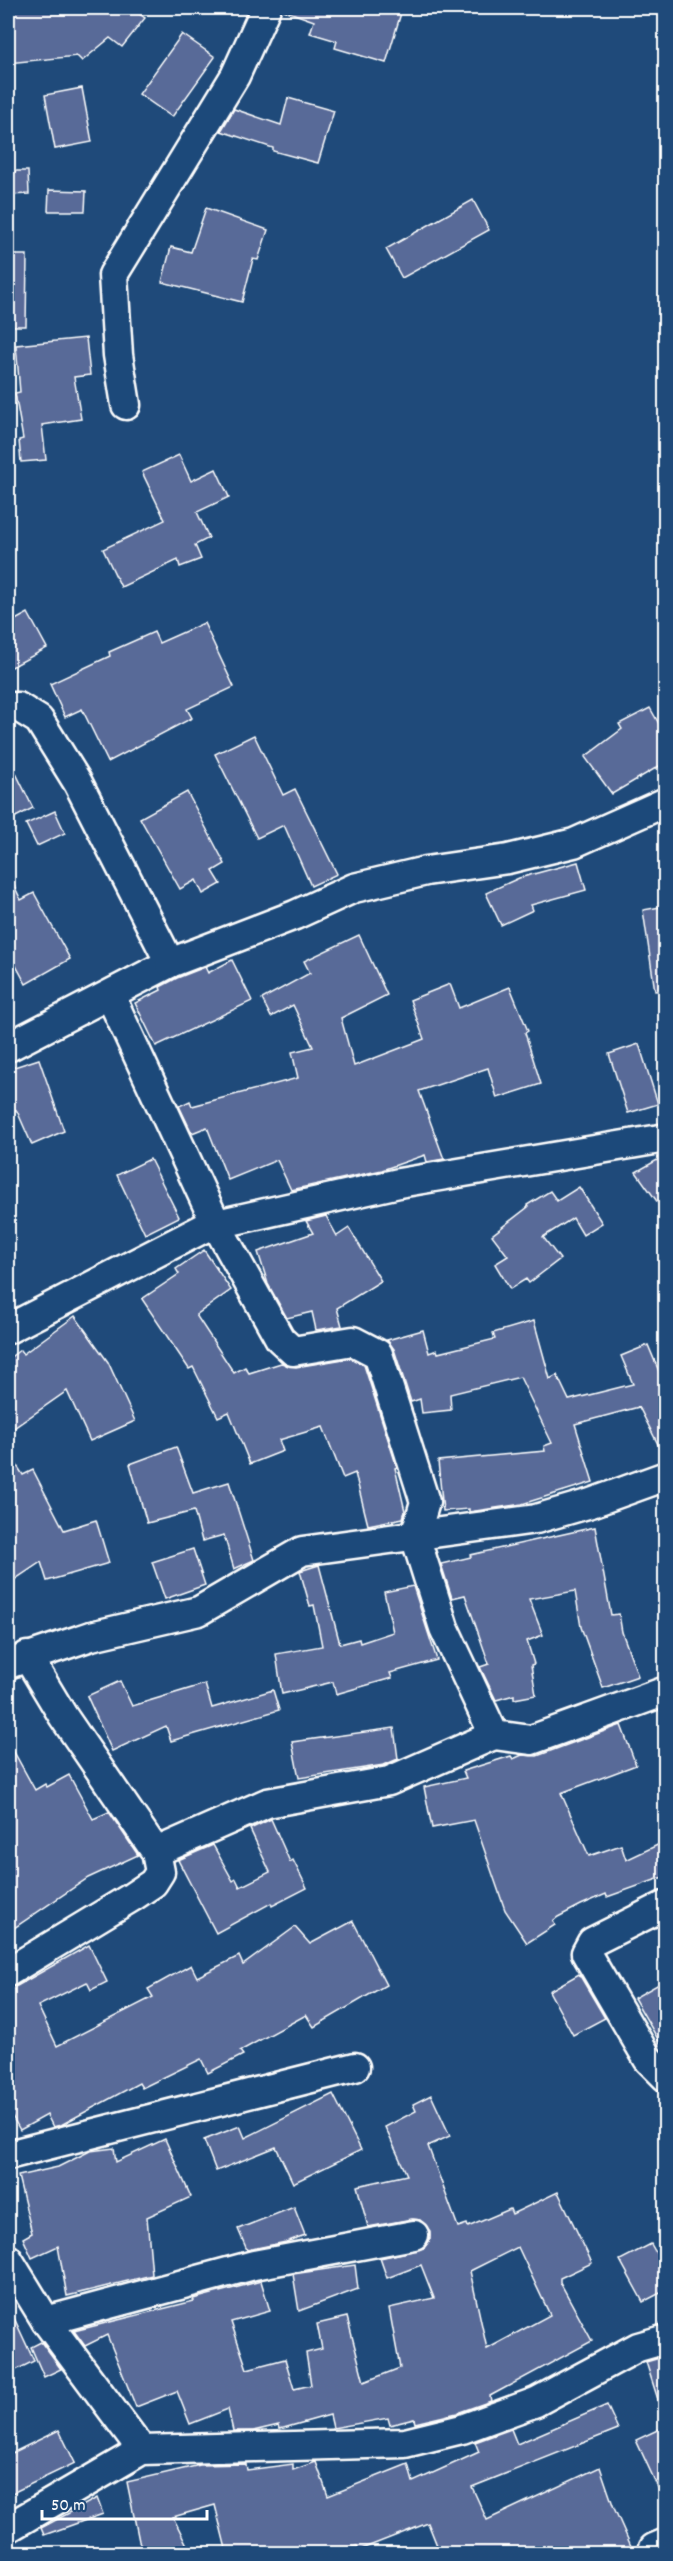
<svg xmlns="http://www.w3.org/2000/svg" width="673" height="2561" viewBox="0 0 673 2561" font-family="Dekko,sans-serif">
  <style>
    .building { fill: #596a98; stroke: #fff; stroke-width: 1.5; fill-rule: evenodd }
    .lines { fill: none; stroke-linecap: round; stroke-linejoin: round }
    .minor-casing { stroke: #fff; stroke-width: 33 }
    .minor { stroke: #1f4a7a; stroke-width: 28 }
  </style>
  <rect width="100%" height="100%" fill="#1f4a7a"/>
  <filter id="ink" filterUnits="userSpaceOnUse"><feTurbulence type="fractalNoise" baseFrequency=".0167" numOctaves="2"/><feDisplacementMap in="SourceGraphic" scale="12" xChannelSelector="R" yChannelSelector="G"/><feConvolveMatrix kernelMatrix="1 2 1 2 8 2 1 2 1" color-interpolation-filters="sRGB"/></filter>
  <g filter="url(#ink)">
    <g class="building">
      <path d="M8 8H131L145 18 122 47 110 38 82 61 77 56 8 63Z"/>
      <path d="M283 8H383L401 13 386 63 335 48 337 41 310 33 314 21 283 10Z"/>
      <path d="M182 34 215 57 172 117 139 94Z"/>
      <path d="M82 88 92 142 55 149 45 95Z"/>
      <path d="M288 98 334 111 318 163 273 151V148L221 131 234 109 281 125Z"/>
      <path d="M8 171H28L29 194 8 195Z"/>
      <path d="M49 190 86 191 85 211H48Z"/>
      <path d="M473 200 489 230 402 278 386 249Z"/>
      <path d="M206 208 268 230 258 260 253 259 242 302 162 282 171 247 191 252Z"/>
      <path d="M8 255H27L26 326H8Z"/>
      <path d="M86 338 90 375 74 377 81 419 42 425 46 460 21 462 19 440 23 439 15 393 20 392 16 345Z"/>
      <path d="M179 455 191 481 216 469 229 497 197 512 209 538 195 545 201 559 180 567 178 560 121 587 103 549 165 520 142 472Z"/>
      <path d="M28 613 47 648 8 669V624Z"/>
      <path d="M204 623 234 687 187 709 192 718 108 762 82 709 65 717 50 684 110 656 109 652 154 632 159 643Z"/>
      <path d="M650 708 666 736V762L612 794 585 757 622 729 619 724Z"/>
      <path d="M254 735 283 795 295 789 337 874 311 886 284 825 257 838 215 754Z"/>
      <path d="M8 757 33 808 8 821Z"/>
      <path d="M187 792 225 864 213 871 221 884 203 894 196 880 180 889 140 818Z"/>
      <path d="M55 811 65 833 37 846 26 824Z"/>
      <path d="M578 862 586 890 531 905 533 910 501 925 486 893 519 878Z"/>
      <path d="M8 873 21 900 34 893 70 959 26 984 8 951Z"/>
      <path d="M666 906V990L655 991 643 910Z"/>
      <path d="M359 935 387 995 341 1018 354 1066 424 1039 410 1000 450 984 459 1008 510 987 528 1031 525 1033 541 1084 497 1098 488 1068 419 1091 444 1159 427 1162 425 1155 382 1170 291 1190 277 1160 228 1180 207 1127 192 1133 179 1106 190 1101 192 1106 298 1078 292 1052 313 1047 293 1005 271 1017 262 999 310 973 304 961Z"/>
      <path d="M232 960 252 1001 156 1046 135 1003 161 990 160 987 177 978 205 967 208 973Z"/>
      <path d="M639 1044 658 1104 628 1113 609 1054Z"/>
      <path d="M39 1059 64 1131 32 1145 17 1111H15L8 1088V1069Z"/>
      <path d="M666 1155V1214L636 1172Z"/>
      <path d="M150 1159 179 1217 145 1234 117 1175Z"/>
      <path d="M579 1187 602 1223 583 1235 573 1218 543 1237 560 1259 529 1283 526 1279 510 1289 495 1264 508 1256 492 1235 528 1207 527 1205 550 1191 557 1201Z"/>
      <path d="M326 1216 337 1236 349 1228 381 1281 337 1308 342 1326 316 1330 312 1312 287 1318 268 1284 258 1252 313 1233 306 1221Z"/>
      <path d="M204 1250 231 1290 196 1315 234 1373 245 1367 249 1373 281 1363 296 1367 350 1358 364 1365 397 1467 395 1468 405 1511 403 1518 368 1525 355 1473 343 1478 323 1427 279 1440 283 1451 250 1464 229 1412 218 1417 193 1367 189 1369 142 1299 179 1274 176 1269Z"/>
      <path d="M75 1316 108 1362 135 1421 90 1441 67 1391 8 1432V1359L20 1350 23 1354Z"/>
      <path d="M534 1321 550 1379 557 1375 569 1400 633 1384 621 1356 648 1345 666 1388V1460L639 1407 575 1424 593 1482 522 1504 469 1512V1509L443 1511 438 1461 545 1451 544 1446 552 1443 520 1377 450 1394 451 1410 422 1413 420 1399 411 1402 394 1349 387 1340 423 1330 429 1353 437 1350 438 1353 495 1339 493 1333Z"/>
      <path d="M176 1447 193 1493 229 1482 254 1560 234 1569 224 1535 202 1541 194 1511 147 1523 130 1464Z"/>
      <path d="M8 1452 23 1475 33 1470 64 1530 96 1520 109 1563 47 1581 41 1562 8 1584Z"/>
      <path d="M595 1527 611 1615 619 1614 622 1632 638 1676 603 1688 581 1627 575 1591 529 1599 543 1635 527 1641 534 1664 531 1665 536 1695 514 1699V1695L496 1700 480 1667 489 1664 465 1595 452 1598 441 1564 471 1557 470 1555Z"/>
      <path d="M193 1549 205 1585 165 1599 152 1562Z"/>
      <path d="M319 1565 340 1644 359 1639 360 1643 393 1632 384 1592 413 1586 437 1660 390 1673 392 1678 336 1694 333 1682 282 1694 276 1654 322 1646 314 1605 310 1606 300 1571Z"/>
      <path d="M120 1681 132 1706 205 1684 212 1708 273 1690 279 1710 171 1741 166 1726 112 1751 87 1696Z"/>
      <path d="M621 1725 636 1765 561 1793 589 1856 621 1845 626 1860 666 1841V1876L607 1897 606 1894 581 1905 558 1917 553 1921 555 1925 527 1943 505 1910 474 1820 432 1828 424 1787 466 1778 463 1771 511 1756 513 1759 522 1755 537 1756Z"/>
      <path d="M394 1728 398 1759 384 1765 299 1778 292 1742Z"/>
      <path d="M8 1741 35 1790 45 1784 47 1787 69 1775 93 1819 109 1812 138 1855 88 1878 8 1932Z"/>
      <path d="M271 1819 290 1862 293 1860 307 1888 272 1906 271 1903 216 1933 178 1860 213 1845 233 1881 236 1879 240 1887 270 1872 250 1829Z"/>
      <path d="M353 1921 386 1985 314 2027 306 2015 240 2051 243 2055 208 2073 201 2059 142 2088 139 2083 61 2125 53 2127 47 2115 20 2130 8 2109V1988L17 1986 89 1945 107 1982 91 1990 87 1982 38 2006 57 2046 153 1997 148 1989 191 1965 197 1977 239 1956 243 1965 295 1927 310 1944Z"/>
      <path d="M579 1974 605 2018 573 2035 549 1991Z"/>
      <path d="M666 1980V2053L634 1998Z"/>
      <path d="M333 2094 361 2150 293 2183 276 2147 216 2171 204 2140 240 2126 245 2138Z"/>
      <path d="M431 2095 450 2136 428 2146 458 2227 467 2224 468 2227 510 2209 512 2214 558 2192 592 2263 560 2278V2282L592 2341 490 2396 491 2401 457 2413 415 2423 414 2419 390 2425 388 2418 333 2428 330 2415 280 2429 279 2425 253 2431H233L228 2409 190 2424 177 2391 136 2407 107 2335 85 2346 74 2331 194 2301 193 2299 261 2281 270 2311 231 2322 247 2369 285 2359 294 2389 311 2385 306 2353 322 2349 317 2324 347 2317 364 2382 400 2368 389 2308 434 2298 421 2265 387 2278 380 2258 424 2248 430 2240V2231L420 2220 412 2219 368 2227 357 2186 407 2175 385 2127 416 2111 413 2104ZM518 2247 550 2315 487 2349 470 2271Z"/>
      <path d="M165 2139 191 2197 147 2217 152 2275 67 2296 58 2246 32 2258 23 2238 32 2233 18 2176 58 2167 90 2151 114 2148 116 2162Z"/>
      <path d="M294 2207 305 2235 286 2242 247 2250 238 2229Z"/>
      <path d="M651 2244 666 2271V2290L643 2302 620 2260Z"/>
      <path d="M355 2265 358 2289 299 2311 293 2274Z"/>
      <path d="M8 2305 34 2361 8 2374Z"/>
      <path d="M41 2342 61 2369 44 2377 31 2347Z"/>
      <path d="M663 2357 666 2365V2412H662L646 2362Z"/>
      <path d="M607 2405 618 2429 472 2487 487 2520 600 2467 614 2508 631 2546 615 2553H440L428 2523 359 2550 357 2546 332 2553H227L215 2505 173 2517 191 2553H145L139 2541 127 2482 200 2465 246 2464 247 2470 293 2464V2470L316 2462 328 2496 408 2464 413 2482 479 2452 475 2442 511 2429 517 2444Z"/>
      <path d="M666 2426V2505L636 2440Z"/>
      <path d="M59 2430 75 2463 8 2495V2455Z"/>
      <path d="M97 2498 103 2514 44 2535 41 2528Z"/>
    </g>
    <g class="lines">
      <defs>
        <g id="minor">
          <path d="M126 405 118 355 113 275 235 76 266 8"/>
          <path d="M8 707H18L39 720 78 783 170 963 8 1047"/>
          <path d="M170 963 295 915 354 888 426 871 508 859 574 843 666 802"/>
          <path d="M110 995 216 1224 280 1339 293 1351 353 1341 378 1354 425 1502 415 1536 444 1628 494 1735 531 1740 666 1691"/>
          <path d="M8 1329 208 1226 399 1183 666 1138"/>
          <path d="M8 1664 91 1636 199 1611 302 1551 536 1519 591 1503 666 1476"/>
          <path d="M156 1852 267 1803 389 1781 494 1735"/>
          <path d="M666 1905 592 1942 586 1953 648 2059 666 2077"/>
          <path d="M8 1972 132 1897 153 1883 160 1872 156 1852 63 1716 27 1656"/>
          <path d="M8 2155 355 2067"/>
          <path d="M8 2259 46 2321 142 2450"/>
          <path d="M46 2321 254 2265 414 2235"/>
          <path d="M8 2528 142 2450 405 2443 462 2429 536 2402 638 2347 666 2339"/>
          <path d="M651 2554 654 2548 666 2543"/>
        </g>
      </defs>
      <use href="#minor" class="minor-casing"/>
      <use href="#minor" class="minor"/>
    </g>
  </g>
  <rect width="673" height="2561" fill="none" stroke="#1f4a7a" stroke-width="30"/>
  <rect x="15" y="15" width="643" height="2531" fill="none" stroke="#fff" stroke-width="2" filter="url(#ink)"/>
  <path d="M42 2510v9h165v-9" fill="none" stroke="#ffffff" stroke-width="3"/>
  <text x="51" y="2510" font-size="18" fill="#ffffff" stroke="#1f4a7a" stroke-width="4.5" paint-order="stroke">50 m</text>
</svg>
